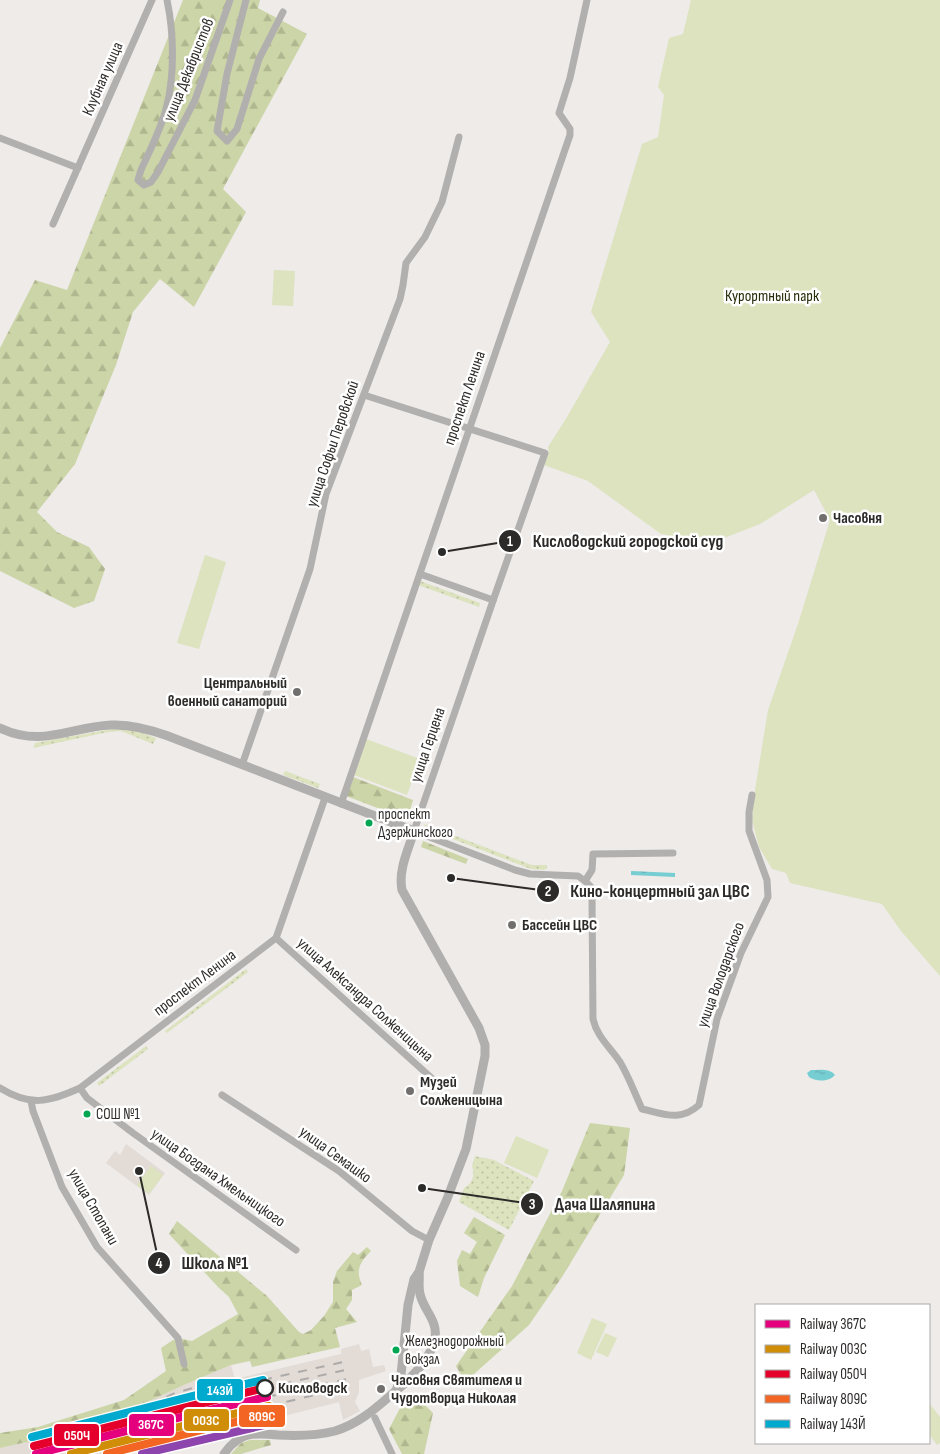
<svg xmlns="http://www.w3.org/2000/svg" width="940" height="1454" viewBox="0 0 940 1454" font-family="'Sofia Sans Condensed',sans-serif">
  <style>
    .built { fill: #e2dbd6 }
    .grass { fill: url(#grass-dots) }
    .forest { fill: url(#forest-firs) }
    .green { fill: #dce3be }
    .water { fill: url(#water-ripples) }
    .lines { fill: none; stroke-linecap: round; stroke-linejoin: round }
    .street { stroke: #b1b0af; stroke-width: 7 }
    .secondary { stroke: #b1afae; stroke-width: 9 }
    .rail { stroke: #adabaa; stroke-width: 2; stroke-dasharray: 9 9; stroke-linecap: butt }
    .rail-1-casing { stroke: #fff; stroke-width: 11 }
    .rail-2-casing { stroke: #fff; stroke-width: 11 }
    .rail-3-casing { stroke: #fff; stroke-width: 11 }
    .rail-4-casing { stroke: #fff; stroke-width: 11 }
    .rail-5-casing { stroke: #fff; stroke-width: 11 }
    .rail-6-casing { stroke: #fff; stroke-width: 11 }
    .rail-1 { stroke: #e5007d; stroke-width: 8 }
    .rail-2 { stroke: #cf8d08; stroke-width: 8 }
    .rail-3 { stroke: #e4002b; stroke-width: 8 }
    .rail-4 { stroke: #f26522; stroke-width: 8 }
    .rail-5 { stroke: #00a9ce; stroke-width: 8 }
    .rail-6 { stroke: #8e44ad; stroke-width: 8 }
    .poi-dot { fill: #716e6d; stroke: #fff; stroke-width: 2 }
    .bus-dot { fill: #00a651; stroke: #fff; stroke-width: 2 }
    .stop-dot { fill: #fff; stroke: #2d2b2a; stroke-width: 2.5 }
    .labels { text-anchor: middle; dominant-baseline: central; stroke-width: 5; stroke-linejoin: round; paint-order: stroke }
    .bus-label { font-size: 15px; fill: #2d2b2a; stroke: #fff; text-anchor: start }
    .street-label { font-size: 16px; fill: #2d2b2a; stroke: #fff }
    .park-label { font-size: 16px; fill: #262d09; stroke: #fff }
    .poi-label { font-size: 16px; font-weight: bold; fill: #2d2b2a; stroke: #fff; text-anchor: start }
    .stop-label { font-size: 16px; font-weight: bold; fill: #2d2b2a; stroke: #fff; text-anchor: start }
    .leader { fill: none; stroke: #2d2b2a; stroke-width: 2 }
    .callout-dot { fill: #2d2b2a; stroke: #fff; stroke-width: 2 }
    .mark-label { font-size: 15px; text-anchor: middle; font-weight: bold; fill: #fff }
    .callout-label { font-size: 18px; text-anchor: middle; font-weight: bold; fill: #2d2b2a; stroke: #fff; stroke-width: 5; stroke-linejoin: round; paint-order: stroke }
    .line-badge { stroke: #fff; stroke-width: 2 }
    .badge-label { font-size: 14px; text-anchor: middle; font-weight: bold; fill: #fff }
  </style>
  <defs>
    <pattern id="grass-dots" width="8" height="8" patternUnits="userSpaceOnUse" patternTransform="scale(1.25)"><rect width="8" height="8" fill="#dce3be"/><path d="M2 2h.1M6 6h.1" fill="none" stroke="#bdc3a3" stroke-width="1.8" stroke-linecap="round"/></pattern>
    <pattern id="forest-firs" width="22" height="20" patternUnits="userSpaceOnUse" patternTransform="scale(1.25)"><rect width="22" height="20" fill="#ccd5a7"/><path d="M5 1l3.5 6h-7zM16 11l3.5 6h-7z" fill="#b0b790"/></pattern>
    <pattern id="water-ripples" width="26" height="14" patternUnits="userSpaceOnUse" patternTransform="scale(1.25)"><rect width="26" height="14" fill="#76cdd2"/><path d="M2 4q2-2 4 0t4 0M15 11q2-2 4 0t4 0" fill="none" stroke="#66b0b4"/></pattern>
  </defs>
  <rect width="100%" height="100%" fill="#eeebe9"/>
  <g class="built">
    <path d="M126 1144 165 1173 149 1195 106 1163 115 1151 120 1155Z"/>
    <path d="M359 1344 361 1351 369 1349 373 1367 384 1365 386 1371 359 1380V1392L355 1402 360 1411 343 1420 339 1402 272 1419 256 1420 255 1419 223 1424 179 1438 115 1454H0V1448L36 1440 119 1415 184 1385 231 1365 235 1379 341 1354V1349Z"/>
  </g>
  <g class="grass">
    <path d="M420 581 480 603 479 607 418 585Z"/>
    <path d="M121 728 134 730 156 738 153 744 121 731 108 732 33 748 35 743 107 730Z"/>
    <path d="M285 771 320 784 318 788 283 775Z"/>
    <path d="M424 824 532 865H547V868L544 870 531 869 427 829Z"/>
    <path d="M246 969 248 972 167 1033 165 1031Z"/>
    <path d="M146 1046 148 1049 99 1086 97 1083Z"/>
    <path d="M475 1156 494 1160 534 1181 509 1230 459 1202 464 1188C473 1183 475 1175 472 1166Z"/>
  </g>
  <g class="forest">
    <path d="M183 0H260L258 8 307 34 223 189 246 212 194 307 160 279 133 312 116 365 75 464 37 512 57 532 89 547 105 569 94 601 74 608 0 571V348L35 280 67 290Z"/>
    <path d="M353 777 413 800 408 817 404 818 346 796Z"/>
    <path d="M423 841 468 859 466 864 421 847Z"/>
    <path d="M590 1123 630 1128 624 1175 562 1277 529 1325 465 1382 456 1366 512 1286 562 1191Z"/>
    <path d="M474 1217 505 1235 484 1278 478 1297 460 1286 457 1261 462 1250 470 1254 477 1242 464 1233Z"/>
    <path d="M177 1221 267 1296 299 1332 303 1334 311 1330 324 1316 333 1302V1282L337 1271 353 1252 358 1255 367 1247 371 1251C360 1262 355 1270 362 1285L352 1290V1300L346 1309 357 1322 335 1328 340 1347 252 1367 250 1361 231 1365 184 1385 119 1415 36 1440 0 1448V1433L38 1427 124 1400 166 1371 161 1348 173 1340 178 1338 192 1341 238 1314 229 1297 219 1288 169 1234Z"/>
    <path d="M407 1395 418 1398 433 1413 424 1454H402L389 1429Z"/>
    <path d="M250 1440H270L271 1445 241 1454H231L241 1443Z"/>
  </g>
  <g class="green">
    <path d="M691 0H940V976L901 931 882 904 790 883 786 873 772 869 759 847 752 820 754 796 768 710 798 624 830 520 814 490 760 524 711 543 661 534 588 481 544 465 549 452 548 447 567 417 610 342 591 312 642 144 658 137 664 95 658 87 669 38 683 34Z"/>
    <path d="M274 270 295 271 293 306 272 305Z"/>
    <path d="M205 555 226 562 199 649 177 643Z"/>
    <path d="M366 739 420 759 407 795 354 775Z"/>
    <path d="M516 1136 549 1150 537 1178 504 1163Z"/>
    <path d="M151 1166 163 1175 149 1194 137 1185Z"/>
    <path d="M592 1318 607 1324 591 1360 577 1353Z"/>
    <path d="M605 1333 617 1338 608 1357 596 1352Z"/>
    <path d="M929 1403 940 1417V1443L937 1445 929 1434Z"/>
  </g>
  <g class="water">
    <path d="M631 871 675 873V877L631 875Z"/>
    <path d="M811 1070C819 1070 830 1068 835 1075 829 1082 816 1082 809 1077L807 1073Z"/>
  </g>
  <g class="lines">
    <g class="street">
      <path d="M167 0C174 33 175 76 166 109 161 129 150 150 141 170L138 180 144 185 151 182 158 172 195 100 230 0"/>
      <path d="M246 0 227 74 217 131 227 141 237 129 259 59 283 12"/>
      <path d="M0 138 78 168"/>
      <path d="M53 224 152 0"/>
      <path d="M364 395 545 453 495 595 414 831 515 870 530 874 578 876 585 881 591 887 592 896 593 1019C597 1037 610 1047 620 1062 629 1077 635 1094 642 1109 665 1114 680 1122 699 1105L717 1019 741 953 768 897 767 880 749 831V812L752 795"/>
      <path d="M420 574 493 600"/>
      <path d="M242 765 310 569 326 494 400 299 403 285 406 263 425 237 442 202 459 137"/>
      <path d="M341 804 570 135V129L559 113 570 78 587 0"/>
      <path d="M585 881 592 870 593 854 673 853"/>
      <path d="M276 938 436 1082"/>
      <path d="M0 1088C30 1107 49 1102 80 1088L276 938 325 798"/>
      <path d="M80 1088 87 1098 133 1133 296 1250"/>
      <path d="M222 1095 339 1171 412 1231 429 1240"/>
      <path d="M31 1101 33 1111 62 1187 97 1247 178 1338 184 1364"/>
      <path d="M375 1418 392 1454"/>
    </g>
    <g class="secondary">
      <path d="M0 728C43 748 69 727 111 725 130 724 149 729 168 736L414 831C408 851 398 870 402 890L479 1028 485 1045V1056L466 1149 447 1199 429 1240 419 1272 414 1279 408 1305 401 1375 396 1391"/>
      <path d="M224 1454C230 1445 237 1438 248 1435 257 1433 268 1434 278 1435 298 1436 316 1436 335 1431 361 1423 378 1406 398 1389 412 1378 433 1355 435 1337 438 1321 423 1309 420 1294 418 1287 420 1279 419 1272"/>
    </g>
    <g class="rail">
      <path d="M263 1380 343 1362"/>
      <path d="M265 1388 345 1370"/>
      <path d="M267 1397 347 1379"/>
      <path d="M269 1406 348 1387"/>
      <path d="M101 1427 175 1393 222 1380"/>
    </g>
    <defs>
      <path id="rail-1" d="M36 1454 201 1412 267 1397"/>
      <path id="rail-2" d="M71 1454 203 1421 269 1406"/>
      <path id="rail-3" d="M34 1446 199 1404 265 1388"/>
      <path id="rail-4" d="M107 1454 205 1429 271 1414"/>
      <path id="rail-5" d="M32 1437 197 1395 263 1380"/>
      <path id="rail-6" d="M142 1454 273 1423"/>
    </defs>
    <use href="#rail-1" class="rail-1-casing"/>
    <use href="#rail-2" class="rail-2-casing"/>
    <use href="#rail-3" class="rail-3-casing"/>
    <use href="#rail-4" class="rail-4-casing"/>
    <use href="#rail-5" class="rail-5-casing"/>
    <use href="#rail-6" class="rail-6-casing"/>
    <use href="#rail-1" class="rail-1"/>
    <use href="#rail-2" class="rail-2"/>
    <use href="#rail-3" class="rail-3"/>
    <use href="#rail-4" class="rail-4"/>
    <use href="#rail-5" class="rail-5"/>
    <use href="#rail-6" class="rail-6"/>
  </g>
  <g class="poi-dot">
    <circle cx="823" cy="518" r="5"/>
    <circle cx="297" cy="692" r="5"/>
    <circle cx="512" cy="925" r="5"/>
    <circle cx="410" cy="1091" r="5"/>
    <circle cx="381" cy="1389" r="5"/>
  </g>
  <g class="bus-dot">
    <circle cx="369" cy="823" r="4.5"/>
    <circle cx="87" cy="1114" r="4.5"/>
    <circle cx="396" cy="1350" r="4.5"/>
  </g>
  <circle class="stop-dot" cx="265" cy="1388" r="8"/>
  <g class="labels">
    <g class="bus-label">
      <text x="378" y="814">проспект<tspan x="378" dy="18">Дзержинского</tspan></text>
      <text x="96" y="1114">СОШ №1</text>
      <text x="405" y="1341">Железнодорожный<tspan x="405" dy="18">вокзал</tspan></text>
    </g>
    <g class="street-label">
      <text transform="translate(189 70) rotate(-68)">улица Декабристов</text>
      <text transform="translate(103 79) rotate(-66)">Клубная улица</text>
      <text transform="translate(465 398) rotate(-71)">проспект Ленина</text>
      <text transform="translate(333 444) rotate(-71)">улица Софьи Перовской</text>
      <text transform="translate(428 745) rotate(-71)">улица Герцена</text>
      <text transform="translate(721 975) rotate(-70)">улица Володарского</text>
      <text transform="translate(195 983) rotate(-37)">проспект Ленина</text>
      <text transform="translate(365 1000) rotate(42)">улица Александра Солженицына</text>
      <text transform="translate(335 1155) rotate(36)">улица Семашко</text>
      <text transform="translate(218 1178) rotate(35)">улица Богдана Хмельницкого</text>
      <text transform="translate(93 1207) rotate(60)">улица Стопани</text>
    </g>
    <g class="park-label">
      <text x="772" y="296">Курортный парк</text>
    </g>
    <g class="poi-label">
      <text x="833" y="518">Часовня</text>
      <text x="287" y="683" text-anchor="end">Центральный<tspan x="287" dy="18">военный санаторий</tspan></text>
      <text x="522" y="925">Бассейн ЦВС</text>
      <text x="420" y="1082">Музей<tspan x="420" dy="18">Солженицына</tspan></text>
      <text x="391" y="1380">Часовня Святителя и<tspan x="391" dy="18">Чудотворца Николая</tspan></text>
    </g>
    <g class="stop-label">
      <text x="278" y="1388">Кисловодск</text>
    </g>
  </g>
  <path class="leader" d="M442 552L510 541M451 878L548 891M422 1188L532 1204M139 1171L159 1263"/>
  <g class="callout-dot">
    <circle cx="442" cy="552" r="5"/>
    <circle cx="451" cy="878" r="5"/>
    <circle cx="422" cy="1188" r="5"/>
    <circle cx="139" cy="1171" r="5"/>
    <circle cx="510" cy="541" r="12"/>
    <circle cx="548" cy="891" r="12"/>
    <circle cx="532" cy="1204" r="12"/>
    <circle cx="159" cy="1263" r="12"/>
  </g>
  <g class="mark-label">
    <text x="510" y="546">1</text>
    <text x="548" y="896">2</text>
    <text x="532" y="1209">3</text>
    <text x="159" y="1268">4</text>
  </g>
  <g class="callout-label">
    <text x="628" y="547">Кисловодский городской суд</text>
    <text x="660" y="897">Кино-концертный зал ЦВС</text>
    <text x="605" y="1210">Дача Шаляпина</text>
    <text x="215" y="1269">Школа №1</text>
  </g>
  <g class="line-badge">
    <rect x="196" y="1378" width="48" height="24" rx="5" fill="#00a9ce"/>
    <rect x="238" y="1404" width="48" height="24" rx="5" fill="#f26522"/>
    <rect x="183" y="1408" width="47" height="24" rx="5" fill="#cf8d08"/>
    <rect x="128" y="1413" width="47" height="24" rx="5" fill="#e5007d"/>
    <rect x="53" y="1423" width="47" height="24" rx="5" fill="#e4002b"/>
  </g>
  <g class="badge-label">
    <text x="220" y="1395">143Й</text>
    <text x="262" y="1421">809С</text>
    <text x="206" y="1425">003С</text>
    <text x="151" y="1429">367С</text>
    <text x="77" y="1440">050Ч</text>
  </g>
  <rect x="755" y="1304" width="175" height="140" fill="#ffffff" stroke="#abaaaa"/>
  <rect x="765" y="1320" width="25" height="8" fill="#e5007d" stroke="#abaaaa"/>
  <text x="800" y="1329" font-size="15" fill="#2d2b2a">Railway 367С</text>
  <rect x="765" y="1345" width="25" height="8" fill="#cf8d08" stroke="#abaaaa"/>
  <text x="800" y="1354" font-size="15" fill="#2d2b2a">Railway 003С</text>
  <rect x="765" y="1370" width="25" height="8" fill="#e4002b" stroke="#abaaaa"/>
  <text x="800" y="1379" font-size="15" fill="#2d2b2a">Railway 050Ч</text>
  <rect x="765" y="1395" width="25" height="8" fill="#f26522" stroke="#abaaaa"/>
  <text x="800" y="1404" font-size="15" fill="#2d2b2a">Railway 809С</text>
  <rect x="765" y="1420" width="25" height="8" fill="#00a9ce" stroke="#abaaaa"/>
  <text x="800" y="1429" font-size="15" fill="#2d2b2a">Railway 143Й</text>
</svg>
